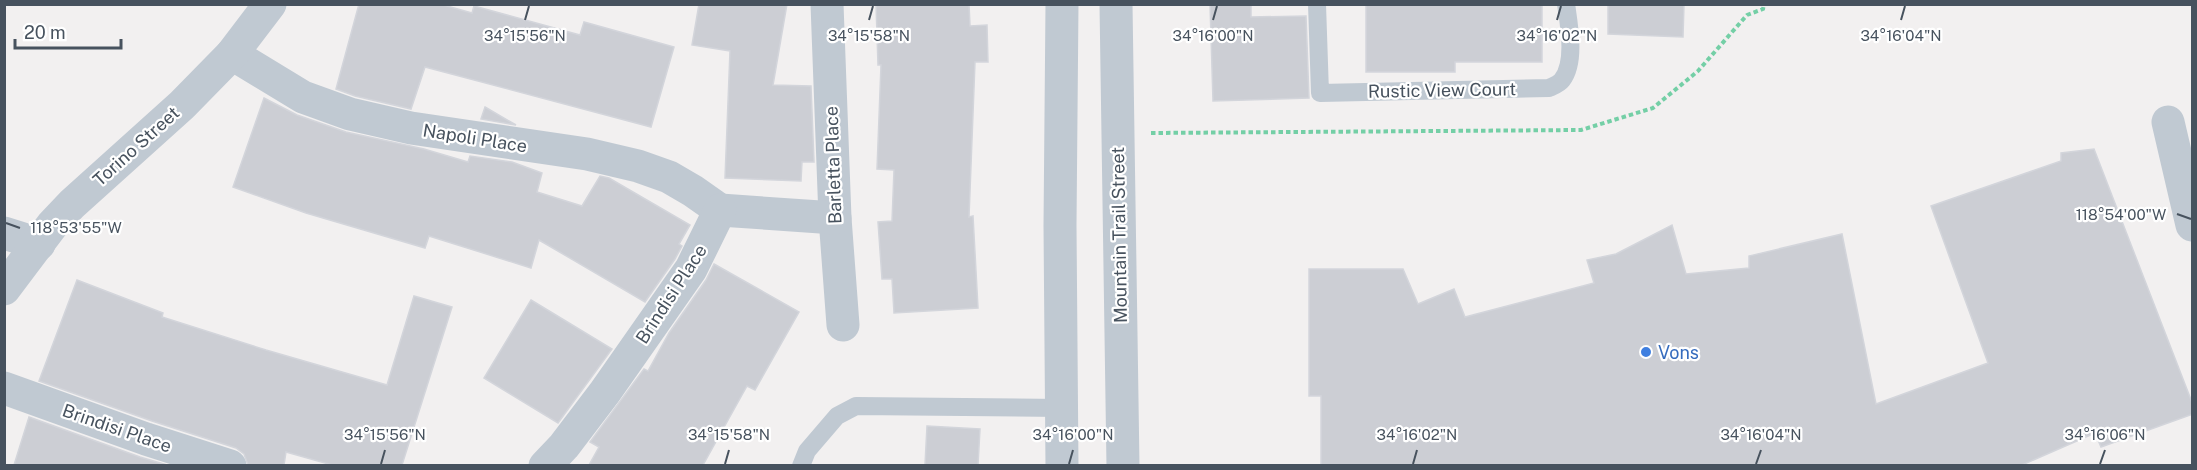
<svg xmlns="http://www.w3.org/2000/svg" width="2197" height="470" viewBox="0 0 2197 470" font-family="'Public Sans',sans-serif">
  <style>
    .building { fill: #ccced4; stroke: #d3d5db; stroke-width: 1.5 }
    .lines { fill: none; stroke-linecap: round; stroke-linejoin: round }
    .path { stroke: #74cfa6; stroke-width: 4; stroke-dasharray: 4.5 3; stroke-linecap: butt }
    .service { stroke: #c0c9d2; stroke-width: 18 }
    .minor { stroke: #c0c9d2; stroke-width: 33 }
    .tertiary { stroke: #c0c9d2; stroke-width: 33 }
    .ticks { fill: none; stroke: #47525e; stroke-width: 2 }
    .shop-dot { fill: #3f7fe0; stroke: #fff; stroke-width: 2 }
    .labels { text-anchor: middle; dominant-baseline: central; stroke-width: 4.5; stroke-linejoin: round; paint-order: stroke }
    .street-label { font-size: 18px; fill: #47525e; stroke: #fff }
    .shop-label { font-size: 18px; fill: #366cbe; stroke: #fff; text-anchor: start }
    .ticks-label { font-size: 15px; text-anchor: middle; fill: #47525e; stroke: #fff; stroke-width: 4.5; stroke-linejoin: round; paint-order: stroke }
  </style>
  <rect width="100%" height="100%" fill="#f2f0f0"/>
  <g class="building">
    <path d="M359 4H440L472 13 474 6 580 35 584 22 674 47 651 127 425 67 411 109 355 96 336 89Z"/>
    <path d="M699 4H787L773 85 811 86 814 162H802L801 181 725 178 730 51 692 45Z"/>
    <path d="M876 4H969L970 26 987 25 988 62H975L969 217 973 216 978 308 894 313 892 279H882L878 222 892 221 894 170 877 169 881 65H878Z"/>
    <path d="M1210 4H1251V17L1306 16 1309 98 1213 101Z"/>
    <path d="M1366 4H1542V62H1455V72H1366Z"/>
    <path d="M1608 4H1684L1683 37 1608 34Z"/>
    <path d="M264 98 297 115 346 132 424 149 468 162 470 156 512 162 542 173 537 192 582 206 600 176 609 178 690 225 679 244 682 246 675 259 645 302 539 240 531 268 429 236 425 248 306 213 233 187Z"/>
    <path d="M485 107 516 125 481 119Z"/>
    <path d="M2094 149 2193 405V414L2101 447 2095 433 2022 465H1321V396H1309V269H1403L1418 304 1454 289 1465 317 1594 283 1587 260 1616 254 1672 225 1686 274 1749 268V256L1842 234 1876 404 1988 363 1931 206 2061 161V153Z"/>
    <path d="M714 264 799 312 755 390 747 386 703 465H589L599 447 590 442 644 369 648 371 669 333 706 280Z"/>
    <path d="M77 280 163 313 162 317 266 350 387 385 414 296 452 307 402 465H332L286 452 284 465H248L244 454 236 448 152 421 39 381Z"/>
    <path d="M531 300 612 349 558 423 484 378Z"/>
    <path d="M29 417 140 457 167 465H14Z"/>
    <path d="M927 426 980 429 978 465H925Z"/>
  </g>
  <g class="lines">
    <path class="path" d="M1151 133 1581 130 1653 108 1698 71 1747 15 1763 9 1764 4"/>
    <g class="service">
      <path d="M1317 4 1320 93 1549 88C1553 86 1559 84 1562 80 1576 62 1569 25 1566 4"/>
      <path d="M801 466 807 451 837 416 856 406 1062 408"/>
    </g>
    <g class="minor">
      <path d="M827 4 835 218 843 325"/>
      <path d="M232 54 303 97 350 114 411 128 587 154 638 166 669 177 693 191 720 210"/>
      <path d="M2168 122 2192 225"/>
      <path d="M720 210 835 218"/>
      <path d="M4 233 39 244"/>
      <path d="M4 289 53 224 72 204 182 105 232 54 270 4"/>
      <path d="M4 388 146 439 230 466"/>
      <path d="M545 466 564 446 605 392 691 269 720 210"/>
    </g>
    <g class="tertiary">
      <path d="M1116 4 1123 466"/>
      <path d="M1062 466 1060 225 1062 4"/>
    </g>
  </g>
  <path class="ticks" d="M525 20 529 6M869 20 873 6M1213 20 1217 6M1557 20 1561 6M1901 20 1905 6M2177 214 2191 219M6 223 20 228M381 464 385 450M725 464 729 450M1069 464 1073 450M1413 464 1417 450M1756 464 1761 450M2100 464 2105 450"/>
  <circle class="shop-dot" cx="1646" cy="352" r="6"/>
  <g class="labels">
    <g class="street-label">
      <text transform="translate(1442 90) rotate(-1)">Rustic View Court</text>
      <text transform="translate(475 138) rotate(9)">Napoli Place</text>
      <text transform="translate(136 146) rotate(-42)">Torino Street</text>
      <text transform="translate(833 165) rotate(-92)">Barletta Place</text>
      <text transform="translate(1119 235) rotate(-91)">Mountain Trail Street</text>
      <text transform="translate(671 294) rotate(-57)">Brindisi Place</text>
      <text transform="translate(117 428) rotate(19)">Brindisi Place</text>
    </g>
    <g class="shop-label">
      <text x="1658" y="352">Vons</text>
    </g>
  </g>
  <g class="ticks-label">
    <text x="525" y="41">34°15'56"N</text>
    <text x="869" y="41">34°15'58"N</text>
    <text x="1213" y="41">34°16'00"N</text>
    <text x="1557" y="41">34°16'02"N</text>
    <text x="1901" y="41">34°16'04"N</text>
    <text x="2121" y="220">118°54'00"W</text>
    <text x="76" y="233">118°53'55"W</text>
    <text x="385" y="440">34°15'56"N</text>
    <text x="729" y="440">34°15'58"N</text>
    <text x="1073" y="440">34°16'00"N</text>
    <text x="1417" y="440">34°16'02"N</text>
    <text x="1761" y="440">34°16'04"N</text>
    <text x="2105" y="440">34°16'06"N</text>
  </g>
  <rect width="2197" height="470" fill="none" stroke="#47525e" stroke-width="12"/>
  <path d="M15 39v9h106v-9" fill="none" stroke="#47525e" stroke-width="3"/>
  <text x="24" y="39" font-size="18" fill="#47525e" stroke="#ffffff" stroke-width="4.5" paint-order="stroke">20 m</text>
</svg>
